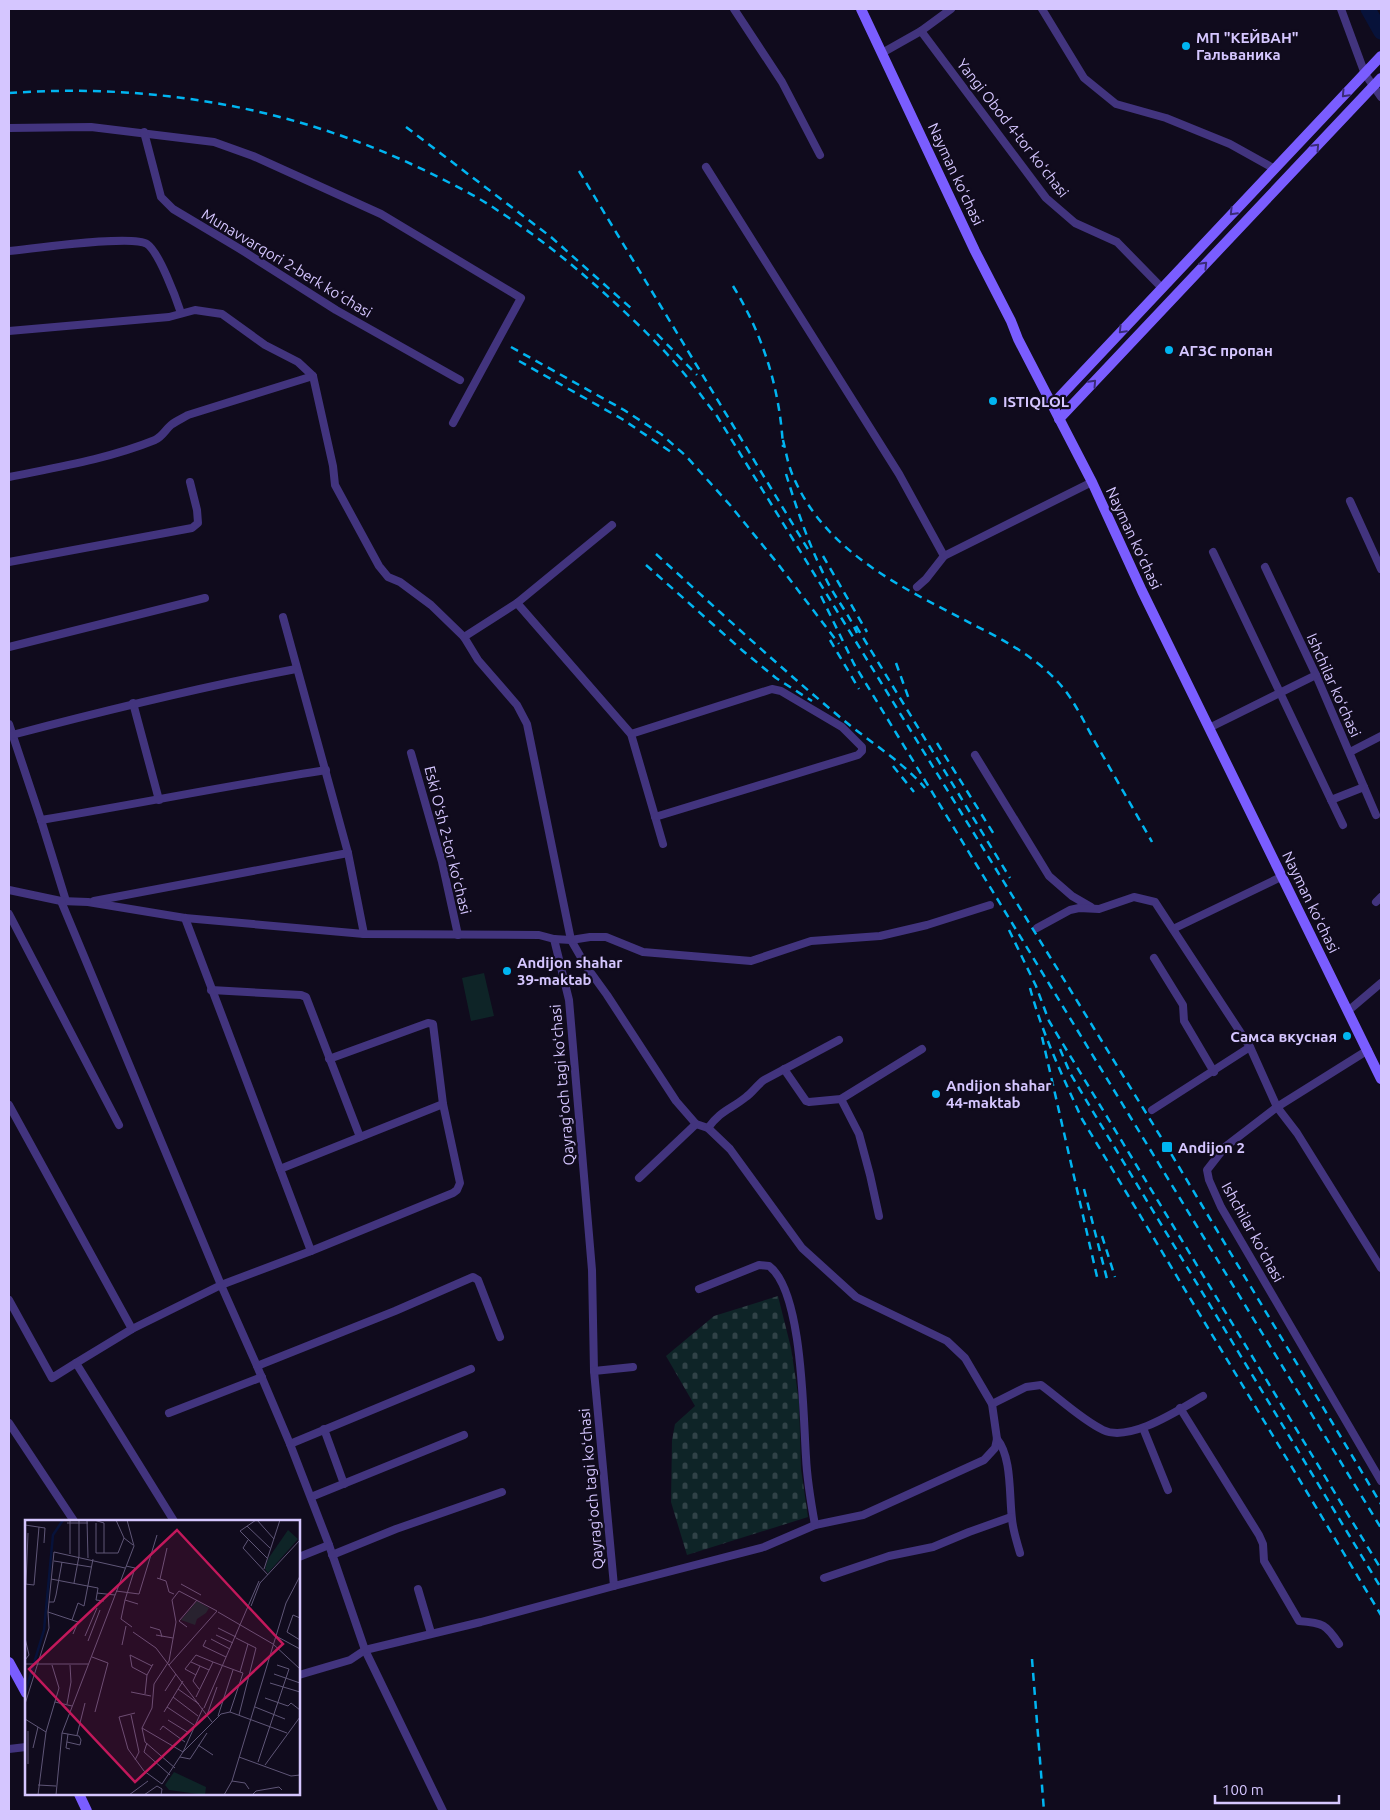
<svg xmlns="http://www.w3.org/2000/svg" width="1390" height="1820" viewBox="0 0 1390 1820" font-family="Ubuntu,sans-serif">
  <style>
    .cemetery { fill: url(#cemetery-stones) }
    .garden { fill: #0e2427 }
    .lines { fill: none; stroke-linecap: round; stroke-linejoin: round }
    .river { stroke: #07123a; stroke-width: 15 }
    .street { stroke: #42347e; stroke-width: 8 }
    .secondary { stroke: #7a5dff; stroke-width: 10 }
    .rail { stroke: #00b5f1; stroke-width: 2.5; stroke-dasharray: 8 6; stroke-linecap: butt }
    .oneway { stroke: #3a2c77 }
    .poi-dot { fill: #00b5f1; stroke: #100b1d; stroke-width: 2 }
    .labels { text-anchor: middle; dominant-baseline: central; stroke-width: 4.5; stroke-linejoin: round; paint-order: stroke }
    .poi-label { font-size: 15px; font-weight: bold; fill: #d5c6ff; stroke: #100b1d; text-anchor: start }
    .street-label { font-size: 15px; fill: #d5c6ff; stroke: #100b1d }
    .inset-river { fill: none; stroke: #07123a; stroke-width: 2.5 }
    .inset-road { fill: none; stroke: #5f5677; stroke-width: 1 }
    .view { fill: #c2185b; fill-opacity: 0.15; stroke: #c2185b; stroke-width: 2.5 }
    .inset-edge { fill: none; stroke: #d5c6ff; stroke-width: 2.5 }
  </style>
  <defs>
    <pattern id="cemetery-stones" width="16" height="16" patternUnits="userSpaceOnUse" patternTransform="scale(1.25)"><rect width="16" height="16" fill="#0e2427"/><path d="M2 7V4a2 2 0 0 1 4 0v3zM10 15v-3a2 2 0 0 1 4 0v3z" fill="#304247"/></pattern>
  </defs>
  <rect width="100%" height="100%" fill="#100b1d"/>
  <path class="cemetery" d="M778 1296 791 1348 799 1401 801 1469 808 1517 687 1555 671 1502 672 1440 675 1424 695 1406 666 1356 714 1316Z"/>
  <path class="garden" d="M484 973 494 1016 471 1021 462 978Z"/>
  <g class="lines">
    <path class="river" d="M1368 9 1381 32"/>
    <g class="street">
      <path d="M734 9 782 82 820 155"/>
      <path d="M1042 9 1084 78 1116 104 1166 118 1230 144 1275 169"/>
      <path d="M1341 9 1365 74 1381 97"/>
      <path d="M921 31 1046 198 1075 223 1117 242 1162 288"/>
      <path d="M882 53 921 31 951 9"/>
      <path d="M9 128 91 127 214 142 253 156 381 214 521 298 453 423"/>
      <path d="M144 132 161 197 173 209 240 249 336 310 460 380"/>
      <path d="M706 167 899 474 944 556 1092 482"/>
      <path d="M9 251C32 249 132 234 147 244 159 252 176 298 181 313"/>
      <path d="M9 331 169 317 195 310 222 314 265 345 298 362 313 376 333 466 335 485 379 566 388 577 400 582 431 605 464 637 478 660 517 705 527 724 571 940 586 966 607 995 676 1101 696 1124 708 1128 730 1149 802 1248 856 1297 947 1341 965 1358 992 1404 997 1439 995 1448 984 1460 863 1515 815 1525 764 1547 614 1586 594 1371 592 1270 569 1000 554 939"/>
      <path d="M9 477C58 467 108 459 155 440 163 436 165 430 171 425 176 421 183 418 188 415L313 376"/>
      <path d="M1350 501 1381 569"/>
      <path d="M1213 552 1343 825"/>
      <path d="M9 562 192 528 198 523 197 510 190 482"/>
      <path d="M1265 567 1316 675 1376 815"/>
      <path d="M917 587 926 579 944 556"/>
      <path d="M517 603 631 734 663 844"/>
      <path d="M283 617 348 853 364 934"/>
      <path d="M464 637 517 603 612 525"/>
      <path d="M9 647 205 598"/>
      <path d="M133 703 159 800"/>
      <path d="M9 724 41 820 66 901"/>
      <path d="M1209 728 1316 675"/>
      <path d="M631 734 772 689 781 691 842 727 862 747V751L858 755 655 817"/>
      <path d="M12 735C107 710 201 687 296 669"/>
      <path d="M1350 752 1381 736"/>
      <path d="M411 753 442 862 458 935"/>
      <path d="M975 755 1049 876 1072 896 1091 907"/>
      <path d="M1331 800 1364 787"/>
      <path d="M41 820C136 804 231 785 326 770"/>
      <path d="M9 890 61 901 88 902 185 918 364 934 539 935 554 939 571 940 590 937H606L643 952 751 961 811 941 880 936 927 925 990 905"/>
      <path d="M61 901 221 1285 257 1366 290 1444 329 1545 365 1650 443 1811"/>
      <path d="M94 901 348 853"/>
      <path d="M1376 902 1381 897"/>
      <path d="M9 914 119 1125"/>
      <path d="M1037 928 1070 910 1079 908 1099 909 1134 897 1155 902 1250 1047 1152 1110"/>
      <path d="M1173 929 1281 877"/>
      <path d="M1154 958 1183 1005 1184 1021 1214 1072"/>
      <path d="M211 990 301 995 306 997 360 1137"/>
      <path d="M1348 1011 1381 983"/>
      <path d="M1250 1047 1277 1107 1297 1133 1381 1268"/>
      <path d="M1368 1050 1277 1107 1225 1147 1207 1170 1209 1180 1221 1207 1381 1481"/>
      <path d="M784 1069 806 1101 809 1102 841 1099 922 1049"/>
      <path d="M841 1099 859 1134 870 1175 879 1216"/>
      <path d="M9 1105 132 1329"/>
      <path d="M708 1128C721 1110 730 1110 746 1097 753 1092 757 1085 764 1080L839 1040"/>
      <path d="M280 1169 443 1104"/>
      <path d="M639 1178 696 1124"/>
      <path d="M311 1251 453 1193 457 1190 460 1183 443 1104 433 1024 428 1023 329 1059"/>
      <path d="M699 1289 759 1265 769 1266C803 1291 803 1415 806 1457 807 1480 811 1503 815 1525"/>
      <path d="M9 1300 52 1378 76 1363 174 1521"/>
      <path d="M76 1363 132 1329 221 1285 311 1251 185 918"/>
      <path d="M257 1366 395 1311 473 1277 478 1280 500 1337"/>
      <path d="M594 1371 633 1367"/>
      <path d="M992 1404 1026 1387 1041 1385C1060 1399 1082 1420 1103 1430 1130 1443 1180 1409 1203 1396"/>
      <path d="M1180 1408 1259 1535 1263 1544 1264 1561 1299 1621C1323 1623 1326 1624 1339 1644"/>
      <path d="M169 1413 262 1377"/>
      <path d="M9 1423 74 1521"/>
      <path d="M1143 1428 1168 1490"/>
      <path d="M324 1429 344 1484"/>
      <path d="M997 1439C1012 1457 1009 1495 1012 1519 1013 1531 1017 1542 1020 1553"/>
      <path d="M290 1444 471 1369"/>
      <path d="M311 1497 464 1435"/>
      <path d="M332 1555 396 1529 502 1492"/>
      <path d="M299 1557 329 1545"/>
      <path d="M824 1578 889 1556 933 1547 969 1532 1011 1517"/>
      <path d="M418 1589 431 1633"/>
      <path d="M299 1675 350 1660 365 1650 481 1622 614 1586"/>
      <path d="M9 1749 26 1747"/>
    </g>
    <g class="secondary">
      <path d="M861 9 975 251 1011 321 1018 339 1092 482 1142 591 1381 1079"/>
      <path d="M1052 405 1381 56"/>
      <path d="M1059 419 1381 78"/>
      <path d="M9 1662 26 1693"/>
      <path d="M79 1794 87 1811"/>
    </g>
    <g class="rail">
      <path d="M9 93C154 83 294 107 426 171 450 183 475 195 497 210 539 237 577 268 613 301 637 323 661 346 682 371 694 385 705 401 717 416L1167 1147 1381 1504"/>
      <path d="M406 127 551 237 632 309"/>
      <path d="M579 171 809 551"/>
      <path d="M733 286C763 335 780 389 783 447"/>
      <path d="M657 334 697 375"/>
      <path d="M511 347 624 410 661 434 686 456 730 505 778 564 839 644"/>
      <path d="M519 361 622 419 671 452"/>
      <path d="M783 440C786 452 788 465 793 476 826 554 904 588 974 625 1004 640 1035 657 1058 682 1073 698 1083 720 1094 740 1113 774 1133 808 1152 842"/>
      <path d="M786 474C797 510 809 545 826 579 835 598 849 614 857 633"/>
      <path d="M656 554C717 609 777 665 841 718 868 741 902 761 925 788"/>
      <path d="M823 556 867 632"/>
      <path d="M646 565 743 651 776 678 812 701"/>
      <path d="M821 596 854 664 1381 1528"/>
      <path d="M856 626 1010 878"/>
      <path d="M830 640 859 689"/>
      <path d="M896 663 910 702"/>
      <path d="M937 743 995 836"/>
      <path d="M893 766 914 792"/>
      <path d="M1009 930 1036 986 1049 1021 1381 1569"/>
      <path d="M1030 988C1042 1033 1063 1077 1082 1119L1381 1615"/>
      <path d="M1042 1037 1098 1281"/>
      <path d="M1060 1049 1070 1073 1092 1110 1381 1588"/>
      <path d="M1084 1189 1107 1279"/>
      <path d="M1102 1236 1115 1277"/>
      <path d="M1032 1659 1044 1811"/>
    </g>
  </g>
  <defs><path id="oneway-chevron" d="M-2-3.5L2.5 0L-2 3.5" fill="none" stroke-width="1.6" stroke-linecap="round" stroke-linejoin="round" transform="scale(1.25)"/></defs>
  <g class="oneway">
    <use href="#oneway-chevron" transform="translate(1345 94) rotate(133)"/>
    <use href="#oneway-chevron" transform="translate(1316 147) rotate(-47)"/>
    <use href="#oneway-chevron" transform="translate(1233 212) rotate(134)"/>
    <use href="#oneway-chevron" transform="translate(1204 265) rotate(-46)"/>
    <use href="#oneway-chevron" transform="translate(1122 330) rotate(134)"/>
    <use href="#oneway-chevron" transform="translate(1093 383) rotate(-47)"/>
  </g>
  <g class="poi-dot">
    <circle cx="1186" cy="46" r="5"/>
    <circle cx="1169" cy="350" r="5"/>
    <circle cx="993" cy="401" r="5"/>
    <circle cx="507" cy="971" r="5"/>
    <circle cx="1347" cy="1036" r="5"/>
    <circle cx="936" cy="1094" r="5"/>
    <rect x="1161" y="1141" width="12" height="12" rx="2.5"/>
  </g>
  <g class="labels">
    <g class="poi-label">
      <text x="1196" y="37">МП "КЕЙВАН"<tspan x="1196" dy="17">Гальваника</tspan></text>
      <text x="1179" y="350">АГЗС пропан</text>
      <text x="1003" y="401">ISTIQLOL</text>
      <text x="517" y="962">Andijon shahar<tspan x="517" dy="17">39-maktab</tspan></text>
      <text x="1337" y="1036" text-anchor="end">Самса вкусная</text>
      <text x="946" y="1085">Andijon shahar<tspan x="946" dy="17">44-maktab</tspan></text>
      <text x="1178" y="1147">Andijon 2</text>
    </g>
    <g class="street-label">
      <text transform="translate(1013 128) rotate(52)">Yangi Obod 4-tor koʻchasi</text>
      <text transform="translate(956 174) rotate(65)">Nayman koʻchasi</text>
      <text transform="translate(287 263) rotate(31)">Munavvarqori 2-berk koʻchasi</text>
      <text transform="translate(1134 538) rotate(65)">Nayman koʻchasi</text>
      <text transform="translate(1334 685) rotate(66)">Ishchilar koʻchasi</text>
      <text transform="translate(448 840) rotate(76)">Eski Oʻsh 2-tor koʻchasi</text>
      <text transform="translate(1311 902) rotate(64)">Nayman koʻchasi</text>
      <text transform="translate(562 1085) rotate(-95)">Qayragʻoch tagi koʻchasi</text>
      <text transform="translate(1253 1232) rotate(61)">Ishchilar koʻchasi</text>
      <text transform="translate(591 1489) rotate(-95)">Qayragʻoch tagi koʻchasi</text>
    </g>
  </g>
  <g transform="translate(25 1520)">
    <rect width="275" height="275" fill="#100b1d"/>
    <path d="M263 10 273 19 243 53 240 49 243 39ZM172 81 184 88 181 93 172 99 170 105 156 100ZM149 252 181 267 180 275 144 270 140 265Z" fill="#0e2427"/>
    <path class="inset-river" d="M0 173 19 110 28 15 38 0"/>
    <path class="inset-road" d="M62 0 63 38M69 0 79 3V33M91 0 99 18 108 25M231 0 215 11 242 38M232 0 249 19M42 3H63M71 3V33H93L99 18M0 5 20 8 19 23M222 6 245 28M223 20 218 28 243 55M45 34V0M29 41 66 47M239 49 255 0M132 58 141 61 144 72 149 74M26 59 73 68 71 80 79 81M135 59 142 28M49 63 54 36V0M0 64 9 65 14 7M1 64 3 13M156 64 176 75M91 71 114 74 132 15M72 73 90 75M100 80 110 48 101 46M24 82H29L31 75 37 42M226 86 235 63 275 20M193 92 248 124 275 149M275 98 268 95 262 112 275 120M47 100 23 92 29 32 100 48M107 107 96 99 100 80 113 84M125 107 135 110 137 117M162 107 154 101 172 80M193 108 211 117M108 112 131 128 187 202M48 114 53 102 47 100 53 83 59 86 68 39M131 115 148 118M191 115 208 123M60 116 72 88M251 116 275 129M0 118 4 135 0 140M211 118 231 128 214 195M186 119 205 129M181 120 178 126 201 137M63 121 75 90M97 125 101 106M67 137 83 143 70 192M166 142 184 150M0 144H63M144 145 192 91 154 71 147 80 151 102 144 141 129 164 127 188 117 208 120 222 150 248M249 154 275 163M122 155 107 147 105 135 127 146M171 155 160 149 171 135 188 142M245 163 275 172M153 169 174 184M174 169 168 161 175 146M140 171 151 154M106 172 126 176M120 174 122 155 128 144M148 177 173 196M171 177 188 142 215 152M240 178 263 186 266 183 275 190M30 182 47 186M0 184 24 108 23 92M42 184 46 162 45 145M142 187 169 205M230 187 260 199M179 188 234 61M139 192 158 161M205 192 218 153 215 152 223 124M110 193 94 197 103 229 119 251 137 264 158 232 196 194 205 192 262 213M106 195 114 232 110 240M182 195 192 167M193 196 208 150M0 199 21 212 13 275M143 200 164 213M117 208 158 232 178 188M135 210 138 206 160 222M21 212 34 168 27 145M37 213 54 216 56 220 55 225 42 222M43 214 41 228 45 229M52 215 60 183M122 223 119 232 145 255M173 225 188 235M8 228 13 207M155 237 165 239 182 213M214 237 266 256 275 255M233 242 264 149 252 145M3 244V211M240 245 275 197M207 261 220 263 224 269M13 265 31 266M31 275 37 213 109 26 102 0M104 275 123 261M119 275 132 266 137 269 136 275M199 275 207 261 261 83 275 56M227 275 231 271 254 267 257 270"/>
    <path class="view" d="M152 10 258 124 110 262 4 149Z"/>
    <rect width="275" height="275" class="inset-edge"/>
  </g>
  <rect width="1390" height="1820" fill="none" stroke="#d5c6ff" stroke-width="20"/>
  <path d="M1215 1795v8h124v-8" fill="none" stroke="#d5c6ff" stroke-width="2.5"/>
  <text x="1222" y="1795" font-size="15" fill="#d5c6ff" stroke="#100b1d" stroke-width="4" paint-order="stroke">100 m</text>
</svg>
